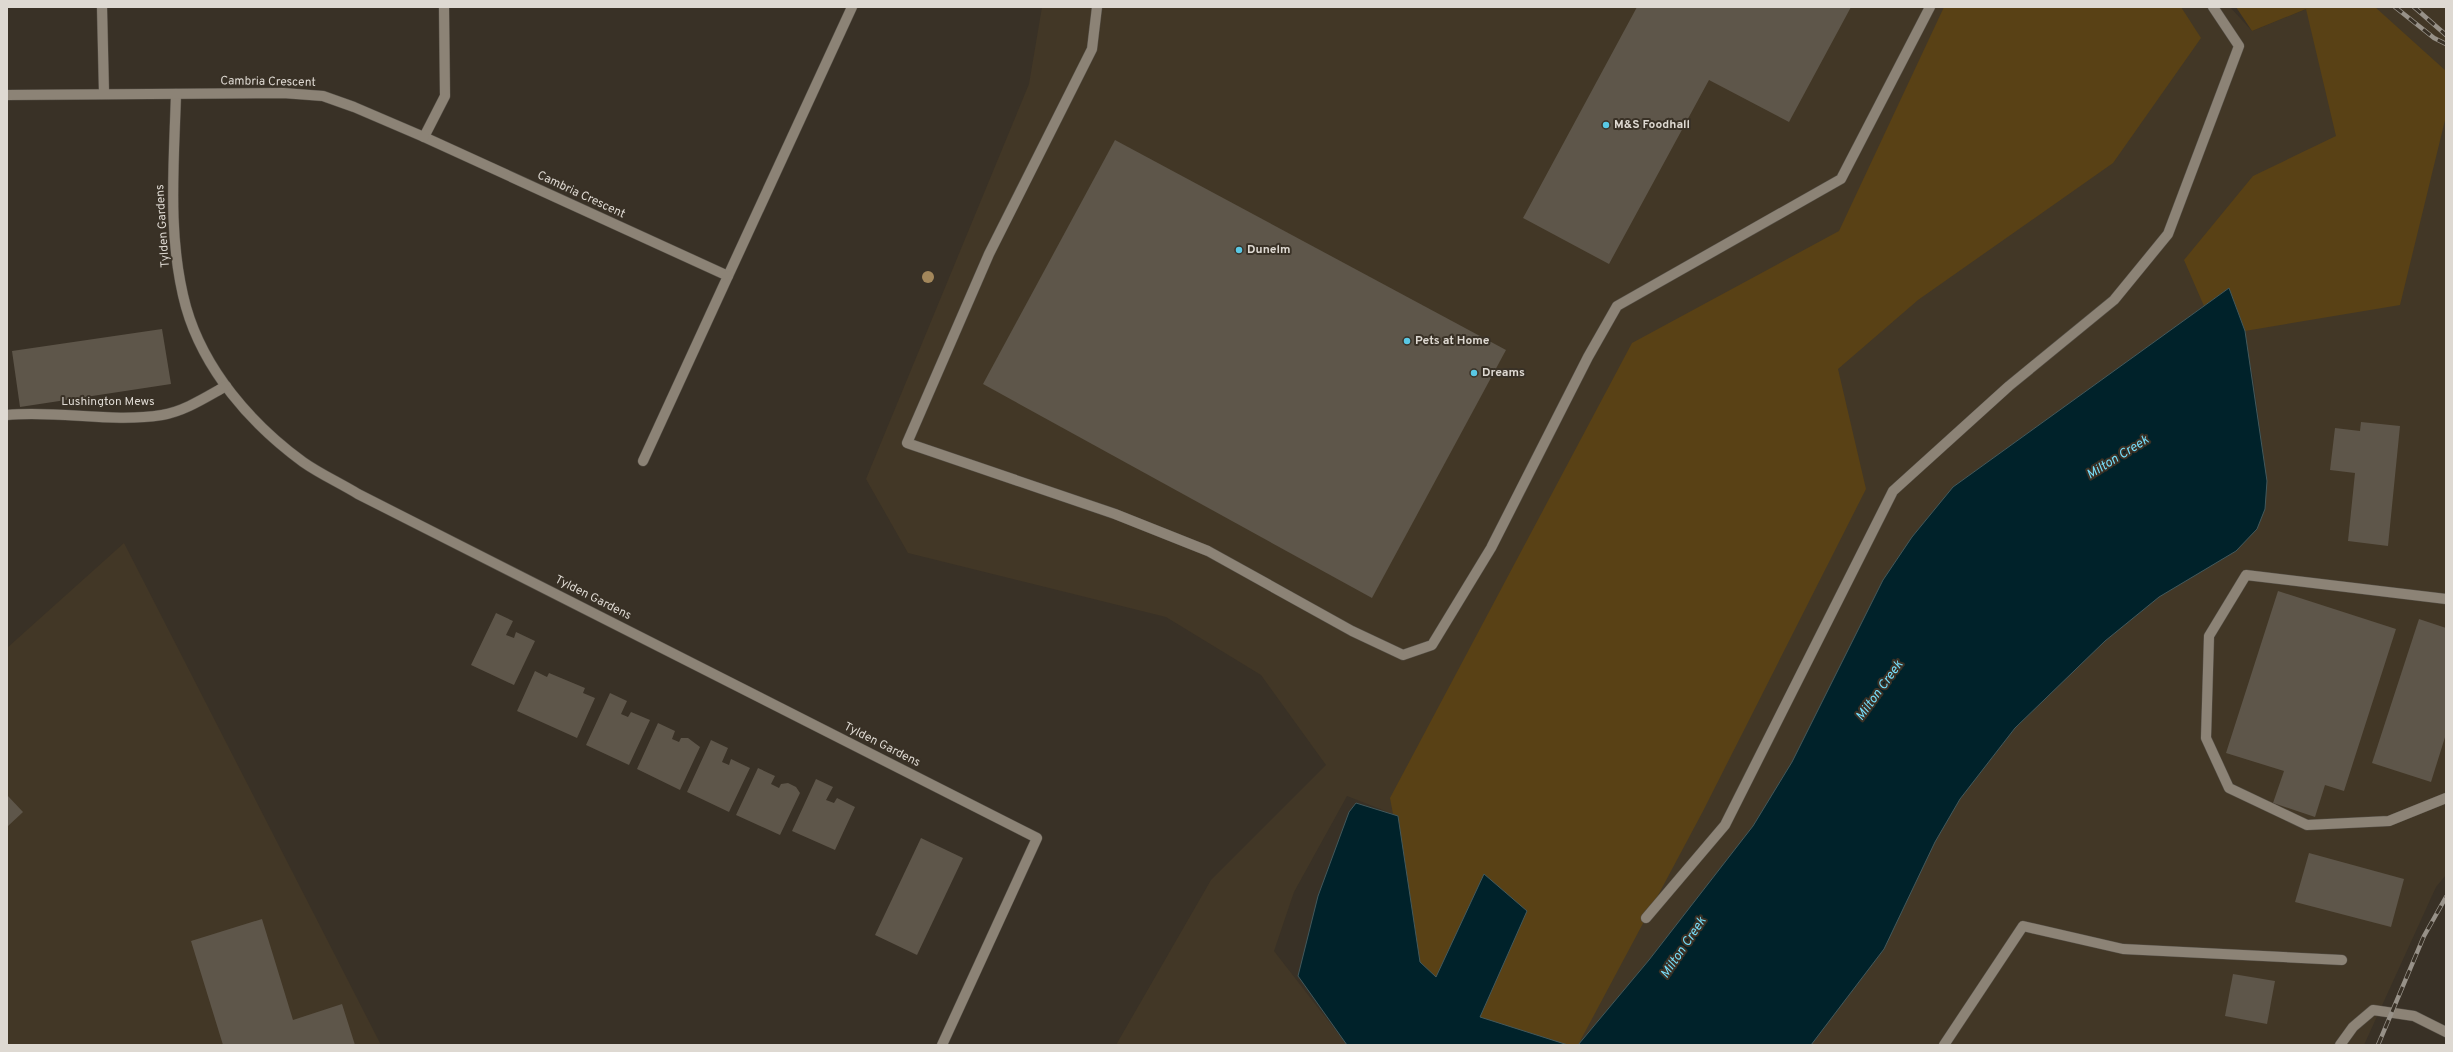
<svg xmlns="http://www.w3.org/2000/svg" width="2453" height="1052" viewBox="0 0 2453 1052" font-family="Overpass,sans-serif">
  <style>
    .built { fill: #423726 }
    .green { fill: #594115 }
    .water { fill: #00222a; stroke: #43595c }
    .building { fill: #5e564a }
    .lines { fill: none; stroke-linecap: round; stroke-linejoin: round }
    .service-casing { stroke: #554f46; stroke-width: 11 }
    .minor-casing { stroke: #554f46; stroke-width: 11 }
    .service { stroke: #8c8376; stroke-width: 10 }
    .minor { stroke: #8c8376; stroke-width: 10 }
    .rail-casing { stroke: #979188; stroke-width: 4.5 }
    .rail { stroke: #393126; stroke-width: 3; stroke-dasharray: 9; stroke-linecap: butt }
    .tree { fill: #a3875b }
    .poi-dot { fill: #59c8e5; stroke: #393126; stroke-width: 1.5 }
    .labels { text-anchor: middle; dominant-baseline: central; stroke-width: 4; stroke-linejoin: round; paint-order: stroke }
    .street-label { font-size: 12px; fill: #ded9d2; stroke: #393126 }
    .poi-label { font-size: 12px; font-weight: bold; fill: #ded9d2; stroke: #393126; text-anchor: start }
    .water-label { font-size: 13px; font-style: italic; fill: #77ddf9; stroke: #393126 }
  </style>
  <rect width="100%" height="100%" fill="#393126"/>
  <g class="built">
    <path d="M1042 7H2230L2252 31 2311 7H2446V875L2436 887 2364 1045H1811L1960 799 2015 728 2105 641 2265 509 2267 481 2253 376 2229 288 1953 487 1912 537 1883 580 1792 762 1753 826 1649 960 1578 1045H1568L1398 816 1347 796 1294 892 1274 951 1347 1045H1116L1211 880 1326 765 1261 675 1166 617 908 553 866 479 1029 84Z"/>
    <path d="M124 543 381 1045H7V648Z"/>
  </g>
  <g class="green">
    <path d="M1944 7H2181L2201 38 2113 163 1918 300 1838 369 1866 489 1702 813 1578 1045H1479L1443 1028 1382 879 1396 830 1390 798 1632 343 1839 231Z"/>
    <path d="M2236 7H2375L2446 71V116L2400 305 2245 331 2229 288 2204 306 2184 260 2253 176 2336 136 2306 9 2252 31Z"/>
  </g>
  <g class="water">
    <path d="M2229 288 2245 331 2267 481 2265 509 2257 529 2236 551 2159 597 2105 641 2015 728 1960 799 1935 842 1884 949 1811 1045H1578L1649 960 1753 826 1792 762 1883 580 1912 537 1953 487Z"/>
    <path d="M1356 803 1398 816 1420 962 1436 977 1484 874 1527 911 1480 1017 1568 1045H1347L1298 976 1318 896 1349 812Z"/>
  </g>
  <g class="building">
    <path d="M1637 7H1851L1789 122 1709 80 1609 264 1523 218Z"/>
    <path d="M1115 140 1506 350 1372 598 983 384Z"/>
    <path d="M162 329 171 384 20 407 12 351Z"/>
    <path d="M2361 422 2400 426 2388 546 2348 541 2355 473 2330 470 2335 428 2360 431Z"/>
    <path d="M2278 591 2396 629 2344 791 2325 785 2315 817 2273 803 2284 771 2226 753Z"/>
    <path d="M496 613 513 621 506 635 514 638 516 632 535 641 514 685 471 665Z"/>
    <path d="M2419 619 2446 628V734L2431 782 2372 763Z"/>
    <path d="M535 671 547 677 549 673 585 688 583 693 595 698 577 738 517 711Z"/>
    <path d="M610 693 627 701 621 714 628 717 631 712 650 720 629 765 586 745Z"/>
    <path d="M658 723 675 731 672 739 679 742 681 738H688L700 747 680 790 637 769Z"/>
    <path d="M711 740 728 748 722 762 729 765 731 759 750 768 729 812 687 792Z"/>
    <path d="M758 768 775 776 771 784 779 788 781 784 788 783 796 787 800 793 780 835 736 815Z"/>
    <path d="M816 779 833 787 826 800 834 803 837 798 855 807 835 850 792 831Z"/>
    <path d="M7 795 23 812 7 827Z"/>
    <path d="M921 838 963 858 917 955 875 935Z"/>
    <path d="M2309 853 2404 879 2391 927 2295 902Z"/>
    <path d="M262 919 293 1020 342 1004 355 1045H223L191 941Z"/>
    <path d="M2233 974 2275 981 2267 1024 2225 1016Z"/>
  </g>
  <g class="lines">
    <defs>
      <g id="service">
        <path d="M1097 7 1092 49 989 254 907 443 1115 514 1208 551 1352 631 1403 655 1432 645 1491 548 1588 357 1617 306 1841 179 1930 7"/>
        <path d="M2446 599 2246 575 2209 636 2206 738 2229 788 2307 825 2389 821 2446 798"/>
        <path d="M1646 918 1725 825 1893 491 2009 386 2114 300 2168 234 2239 46 2213 7"/>
        <path d="M1944 1045 2023 926 2123 949 2342 960"/>
        <path d="M2340 1045 2353 1027 2373 1010 2414 1016 2446 1032"/>
      </g>
      <g id="minor">
        <path d="M102 7 104 93"/>
        <path d="M444 7 445 96 424 137 728 276 852 7"/>
        <path d="M176 94C174 164 167 238 186 307 204 370 251 424 303 462 320 474 340 483 358 494L1037 838 942 1045"/>
        <path d="M7 95 283 93 323 96 354 107 424 137"/>
        <path d="M7 415C58 410 111 423 162 415 185 411 206 397 226 386"/>
        <path d="M643 461 728 276"/>
      </g>
    </defs>
    <use href="#service" class="service-casing"/>
    <use href="#minor" class="minor-casing"/>
    <use href="#service" class="service"/>
    <use href="#minor" class="minor"/>
    <defs>
      <g id="rail">
        <path d="M2395 7 2434 38 2446 44"/>
        <path d="M2414 7 2446 35"/>
        <path d="M2378 1045 2424 936 2446 897"/>
      </g>
    </defs>
    <use href="#rail" class="rail-casing"/>
    <use href="#rail" class="rail"/>
  </g>
  <circle class="tree" cx="928" cy="277" r="6"/>
  <g class="poi-dot">
    <circle cx="1606" cy="125" r="4"/>
    <circle cx="1239" cy="250" r="4"/>
    <circle cx="1407" cy="341" r="4"/>
    <circle cx="1474" cy="373" r="4"/>
  </g>
  <g class="labels">
    <g class="street-label">
      <text transform="translate(268 82) rotate(1)">Cambria Crescent</text>
      <text transform="translate(581 195) rotate(25)">Cambria Crescent</text>
      <text transform="translate(163 226) rotate(-94)">Tylden Gardens</text>
      <text x="108" y="402">Lushington Mews</text>
      <text transform="translate(593 598) rotate(27)">Tylden Gardens</text>
      <text transform="translate(882 745) rotate(27)">Tylden Gardens</text>
    </g>
    <g class="poi-label">
      <text x="1614" y="125">M&amp;S Foodhall</text>
      <text x="1247" y="250">Dunelm</text>
      <text x="1415" y="341">Pets at Home</text>
      <text x="1482" y="373">Dreams</text>
    </g>
    <g class="water-label">
      <text transform="translate(2118 458) rotate(-32)">Milton Creek</text>
      <text transform="translate(1880 691) rotate(-54)">Milton Creek</text>
      <text transform="translate(1684 948) rotate(-56)">Milton Creek</text>
    </g>
  </g>
  <rect width="2453" height="1052" fill="none" stroke="#ded9d2" stroke-width="16"/>
</svg>
